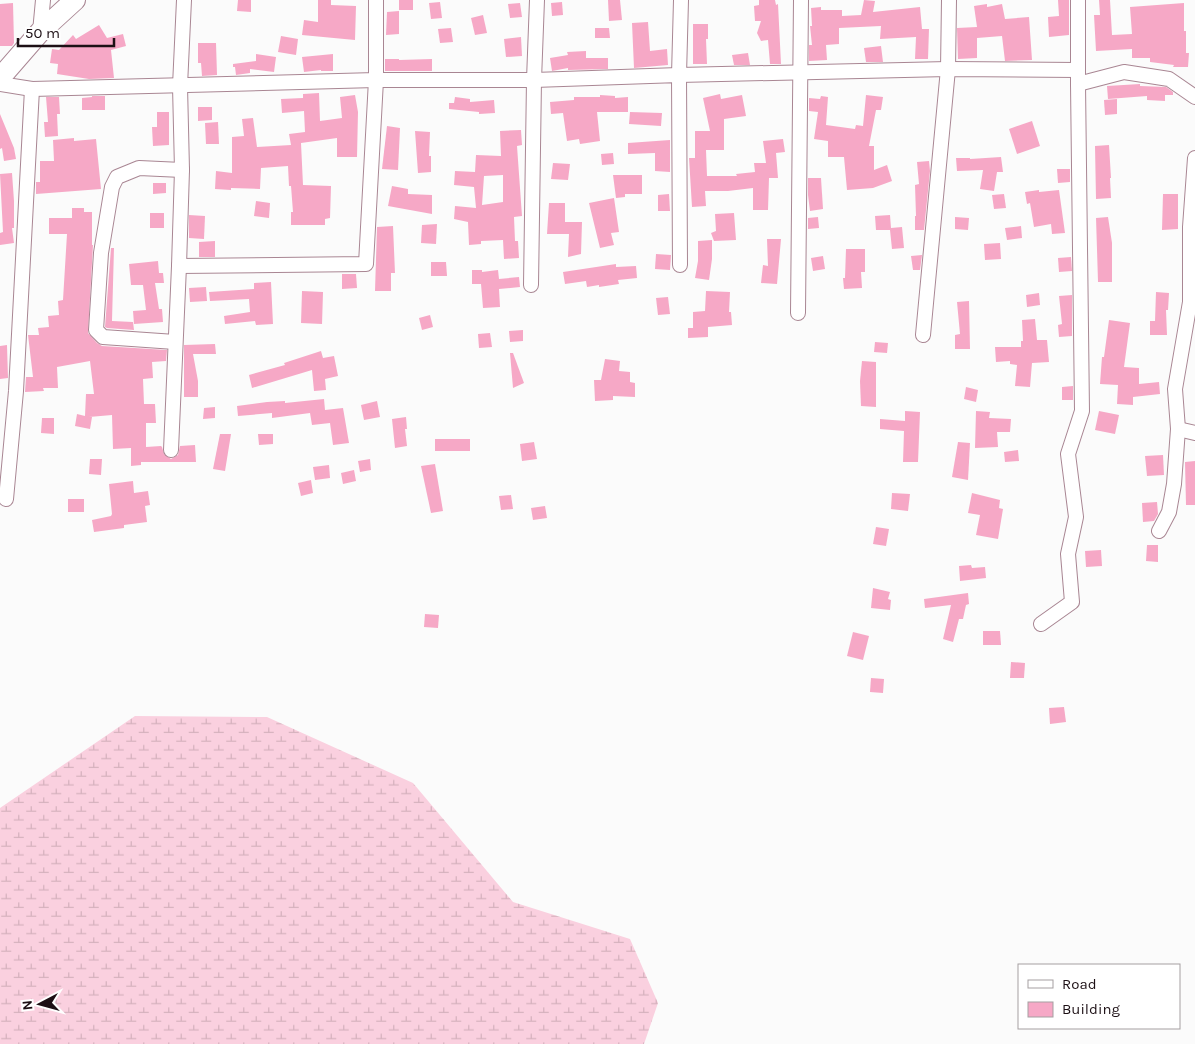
<svg xmlns="http://www.w3.org/2000/svg" width="1195" height="1044" viewBox="0 0 1195 1044" font-family="Karla,sans-serif">
  <style>
    .wetland { fill: url(#wetland-marsh) }
    .building { fill: #f6a8c6; fill-rule: evenodd }
    .lines { fill: none; stroke-linecap: round; stroke-linejoin: round }
    .street-casing { stroke: #a98693; stroke-width: 16 }
    .secondary-casing { stroke: #a98693; stroke-width: 22 }
    .street { stroke: #fff; stroke-width: 14 }
    .secondary { stroke: #fff; stroke-width: 20 }
  </style>
  <defs>
    <pattern id="wetland-marsh" width="20" height="14" patternUnits="userSpaceOnUse" patternTransform="scale(1.25)"><rect width="20" height="14" fill="#fad0df"/><path d="M1 5h8M5 5V1M11 12h8M15 12V8" fill="none" stroke="#d6b2be"/></pattern>
  </defs>
  <rect width="100%" height="100%" fill="#fbfbfb"/>
  <path class="wetland" d="M135 716 267 717 413 783 513 902 630 939 658 1003 644 1044H0V808Z"/>
  <g class="building">
    <path d="M238 0H251V12L237 11Z"/>
    <path d="M318 0H331V5L356 6 355 40 302 35 304 20 318 22Z"/>
    <rect x="399" y="0" width="14" height="10"/>
    <path d="M608 0H620L622 20 609 21Z"/>
    <path d="M759 0H775L776 5 778 4 781 64H770L768 40 761 41 757 33 761 21H755L754 6 759 5Z"/>
    <path d="M864 0 875 1 873 12 920 7 922 29H929L928 59H915L916 37 880 39 881 26 839 28V44L826 45 827 60 809 61V45H812L810 26H812L811 8 821 7V10H842V16L861 15Z"/>
    <path d="M1058 0H1069V35L1049 37 1048 17 1059 16Z"/>
    <path d="M1099 0H1110L1112 35 1132 34 1130 7 1184 3V31H1186V53H1189L1188 67H1173L1174 65 1150 62V58H1132V49L1096 51 1094 15H1100Z"/>
    <path d="M440 2 442 18 431 19 429 3Z"/>
    <path d="M562 2 563 15 552 16 551 3Z"/>
    <path d="M13 3 14 43 12 46H0V4Z"/>
    <path d="M520 3 522 17 510 18 508 4Z"/>
    <path d="M987 4V7L1002 4 1005 19 1029 17 1032 60 1005 61 1002 36 977 38V58L958 59 957 28 977 27 974 6Z"/>
    <path d="M399 11V34L386 35 387 12Z"/>
    <path d="M483 15 487 33 475 35 471 18Z"/>
    <path d="M648 22 650 51 667 49 668 65 634 68 632 23Z"/>
    <path d="M693 24H708V39H706L707 64H693Z"/>
    <path d="M99 25 107 38 123 34 126 46 111 50 114 78 89 79 57 74 58 64 50 63 52 49 59 50 73 35 76 39Z"/>
    <path d="M451 28 453 42 440 43 438 29Z"/>
    <path d="M595 28H609L610 38H595Z"/>
    <path d="M281 36 298 39 296 55 278 52Z"/>
    <path d="M521 37 522 56 506 57 504 39Z"/>
    <path d="M198 43H216L217 75 202 76 201 63H198Z"/>
    <path d="M881 46 883 62H866L864 48Z"/>
    <path d="M586 51V58H608V69L568 70V68L552 71 550 58 568 55 567 52Z"/>
    <path d="M748 53 750 65H734L732 55Z"/>
    <path d="M256 54 276 57 274 72 250 69V73L236 75 235 67H233V64L256 61Z"/>
    <path d="M333 54V71H321V70L304 72 302 57Z"/>
    <path d="M385 59H399V60L432 59V71H385Z"/>
    <path d="M1140 84V86L1166 87 1173 92V95H1165V101L1147 100V96L1108 99 1107 86Z"/>
    <path d="M319 93 320 121 342 118 340 97 355 95 358 112 357 157H337V138L301 143 303 185 331 186 330 218 325 219V225H291V212H293L291 186H289L288 166 261 168 260 189 231 188V190L215 189 216 171 232 173V137L244 136 242 119 253 118 257 147 291 145 289 134 305 132 304 111 282 113 281 99 303 98V94Z"/>
    <path d="M720 94 721 99 742 95 746 116 724 119V150H706L707 176H737L736 174 755 172 754 163H766L763 141 783 139 785 152 776 153 778 178H769L768 210H753V188L728 191H705L706 206 692 207 689 158H695V131H710L703 98Z"/>
    <path d="M600 95 615 96V98L628 97V112H597L600 141 580 144 579 139 567 141 563 113 551 114 550 102 574 100V97H600Z"/>
    <path d="M866 95 883 97 881 110H876L869 146H874V170L887 165 892 181 873 188 847 190 844 157H828V141L814 139 818 112 809 111V98L820 99 821 96 828 97 826 125 855 129 856 125 863 126Z"/>
    <path d="M92 96H105V110H82V98L92 97Z"/>
    <path d="M46 97H59L60 114H57L58 136 45 137 44 122H48Z"/>
    <path d="M455 97 470 99V102L494 100 495 113 479 114V112L449 109V103H454Z"/>
    <path d="M1117 99V114L1105 115 1104 100Z"/>
    <path d="M198 107H212V120L198 121Z"/>
    <path d="M157 112H169V145L153 146 152 127H157Z"/>
    <path d="M630 112 662 113 661 126 629 124Z"/>
    <path d="M0 114 14 148 16 159 4 161 2 148 0 149Z"/>
    <path d="M1032 121 1040 146 1017 154 1009 129Z"/>
    <path d="M218 122 219 144H206L205 123Z"/>
    <path d="M387 126 400 128 398 170 382 169Z"/>
    <path d="M521 130 522 145 517 146 522 216 514 217 515 241H518L519 258 504 259 503 240 481 241V244L469 245 468 222 454 219 455 206 476 208 474 187 454 185 455 171 475 172 476 155 501 156 500 131ZM503 175V202L482 205 484 176Z"/>
    <path d="M415 131 430 132 429 156H431V172L418 173Z"/>
    <path d="M74 138V141L96 139 101 189 36 194V182H40V161H54L53 140Z"/>
    <path d="M670 140V172L655 171V153L628 154V143Z"/>
    <path d="M1109 145 1111 178H1110L1111 198 1096 199 1095 146Z"/>
    <path d="M613 153 614 164 602 165 601 154Z"/>
    <path d="M1001 157 1003 172H997L994 191 980 189 983 170 957 171 956 158H970V159Z"/>
    <path d="M929 161 930 171 924 230H915V216H916L915 185 919 184 917 162Z"/>
    <path d="M553 163 570 164 568 180 551 179Z"/>
    <path d="M1057 169H1070V182L1058 183Z"/>
    <path d="M12 173 14 201V228H12L14 243 0 245V233L3 232 0 174Z"/>
    <path d="M613 175H642V194H625V197L616 198Z"/>
    <path d="M808 178H821L823 209 810 211 808 195Z"/>
    <path d="M153 183H166V193L153 194Z"/>
    <path d="M392 186 408 189V194L432 195V214L388 206Z"/>
    <path d="M1039 190V192L1059 190 1065 233 1052 234 1051 224 1034 227 1030 203 1027 204 1025 192Z"/>
    <path d="M669 194 670 211H658V195Z"/>
    <path d="M1004 194 1006 208 994 209 992 195Z"/>
    <path d="M1163 194H1178V229L1162 230Z"/>
    <path d="M614 198 619 232 611 233 614 245 600 248 589 203Z"/>
    <path d="M256 201 270 203 269 218 254 216Z"/>
    <path d="M549 203H565V222H582L581 254 568 257 569 234H547Z"/>
    <path d="M72 208H84V212H92V245H93L88 333 97 343 102 346 167 350 166 361 152 362 153 378 143 379 144 404H155L156 423H146V447L161 446 162 447 164 454 171 459 178 455 180 446 195 445 196 462H141V465L131 466V448L113 449 112 415 89 417H92L90 429 75 426 77 414 85 416 86 394H94L90 361 57 367 58 388H43L44 391 25 392 26 377H33L28 335H39L38 328 49 327 48 316 59 315 58 301 63 300 67 234H49V218H72Z"/>
    <rect x="150" y="213" width="14" height="15"/>
    <path d="M734 213 736 240 714 241 711 233 716 231 715 214Z"/>
    <path d="M189 215 205 216 204 239 189 238Z"/>
    <path d="M890 215 891 228 902 227 904 248 892 249 890 230H876L875 216Z"/>
    <path d="M818 217 819 228 808 229V218Z"/>
    <path d="M955 217 969 218 968 230 955 229Z"/>
    <path d="M1108 217 1112 243V282H1098L1096 218Z"/>
    <path d="M437 224 436 244 421 243 422 225Z"/>
    <path d="M393 226 395 273H391V291H375L377 227Z"/>
    <path d="M1021 226 1022 238 1007 240 1005 228Z"/>
    <path d="M767 239H781L777 284 761 283 763 265 768 266Z"/>
    <path d="M712 240V259L709 280 695 278 698 261V241Z"/>
    <path d="M215 241V257H199V242Z"/>
    <path d="M1000 243 1001 259 985 260 984 244Z"/>
    <path d="M111 248H114L112 321 133 322 134 330 107 328 105 327Z"/>
    <path d="M846 249H865V272H861L862 288 844 289 843 278H845Z"/>
    <path d="M656 254 671 255 670 270 655 269Z"/>
    <path d="M922 255 920 270H913L911 256Z"/>
    <path d="M823 256 825 269 813 271 811 258Z"/>
    <path d="M1071 257 1072 271 1059 272 1058 258Z"/>
    <path d="M158 261 159 273H163L164 283H155L159 309H162L163 322 134 324 133 311 146 310 143 285H131L129 264Z"/>
    <path d="M431 262H446L447 276H431Z"/>
    <path d="M616 264V267L636 266 637 278 618 280 619 284 599 287V285L587 287 586 281 565 284 563 272Z"/>
    <path d="M472 270H482V272L498 270 499 279 519 277 520 287 499 289 500 307 483 308 481 284H472Z"/>
    <path d="M342 274H356L357 288 342 289Z"/>
    <path d="M271 282 273 324 256 325 255 321 225 324 224 316 250 312 249 299 210 301 209 292 254 289V283Z"/>
    <path d="M206 287 207 301 190 302 189 288Z"/>
    <path d="M302 291 323 292 322 324 301 323Z"/>
    <path d="M706 291 730 292 729 312H731L732 325 708 327V337L688 338V328H693V312L705 311Z"/>
    <path d="M1156 292 1169 293 1168 310H1166L1167 335H1150V321H1155Z"/>
    <path d="M1039 293 1040 305 1027 307 1026 295Z"/>
    <path d="M1072 295V336L1059 337 1058 325 1062 324 1059 296Z"/>
    <path d="M668 297 670 314 658 315 656 298Z"/>
    <path d="M969 301 970 349H955V335L960 334 957 302Z"/>
    <path d="M430 315 433 327 422 330 419 318Z"/>
    <path d="M1035 319 1037 340H1047L1049 362 1032 363 1030 387 1015 386 1017 365 1010 364V361L996 362 995 347H1021V341H1023L1022 320Z"/>
    <path d="M1109 320 1130 323 1124 367 1139 368V384L1159 382 1160 394 1133 397V405L1117 404 1118 385 1100 384 1102 357H1104Z"/>
    <path d="M523 330V341L510 342 509 331Z"/>
    <path d="M490 333 492 347 479 348 478 334Z"/>
    <path d="M875 342 888 343 887 353 874 352Z"/>
    <path d="M215 344 216 354H193L198 381V397H184V345Z"/>
    <path d="M7 345 8 378 0 379V346Z"/>
    <path d="M321 351 323 358 334 356 338 376 325 379 326 390 314 391 312 370 252 388 249 375 285 365 284 363Z"/>
    <path d="M510 353H513L524 383 513 388Z"/>
    <path d="M605 359 620 361 619 371 630 372V382L635 383V397L613 396V400L595 401 594 380H601Z"/>
    <path d="M862 361 876 362V407L861 406 860 381Z"/>
    <path d="M1073 386V400H1062V387Z"/>
    <path d="M966 387 978 390 976 402 964 399Z"/>
    <path d="M324 399 325 410 343 408 349 443 333 445 330 423 312 425 310 413 272 418V413L238 416 237 406 267 402 285 401V403Z"/>
    <path d="M377 401 380 417 364 420 361 405Z"/>
    <path d="M215 407V418L203 419 204 408Z"/>
    <path d="M905 411 920 412 918 462H903L904 431 880 429V419L905 421Z"/>
    <path d="M976 411 990 412 989 418 1011 419 1010 432H997L998 447 975 448Z"/>
    <path d="M1099 411 1119 415 1115 434 1095 430Z"/>
    <path d="M406 417 407 429H405L407 446 395 448 392 419Z"/>
    <path d="M42 418H54V434L41 433Z"/>
    <path d="M220 434H231L225 471 213 469Z"/>
    <path d="M258 434H273V444L259 445Z"/>
    <rect x="435" y="439" width="35" height="12"/>
    <path d="M534 442 537 459 522 461 520 444Z"/>
    <path d="M958 442 970 443 968 480 952 477Z"/>
    <path d="M1018 450 1019 461 1005 462 1004 452Z"/>
    <path d="M1163 455 1164 475 1147 476 1145 456Z"/>
    <path d="M90 459H102L101 475 89 474Z"/>
    <path d="M370 459 371 470 360 472 358 461Z"/>
    <path d="M1195 461V505H1186L1185 462Z"/>
    <path d="M435 464 443 511 431 513 421 466Z"/>
    <path d="M329 465 330 478 315 480 313 467Z"/>
    <path d="M354 470 356 481 343 484 341 473Z"/>
    <path d="M311 480 313 493 301 496 298 483Z"/>
    <path d="M133 481 134 493 148 491 150 505 145 506 147 522 124 525V528L94 532 92 520 111 516 112 514 109 484Z"/>
    <path d="M892 493 910 494 908 511 891 509Z"/>
    <path d="M972 493 1000 500 999 508 1003 509 998 539 976 535 980 515 968 513Z"/>
    <path d="M511 495 513 509 501 510 499 496Z"/>
    <rect x="68" y="499" width="16" height="13"/>
    <path d="M1157 502 1158 514 1154 521 1143 522 1142 503Z"/>
    <path d="M545 506 547 518 533 520 531 508Z"/>
    <path d="M876 527 889 529 886 546 873 544Z"/>
    <path d="M1147 545H1158V562L1146 561Z"/>
    <path d="M1101 550 1102 566 1086 567 1085 551Z"/>
    <path d="M971 565 972 568 985 567 986 578 960 581 959 566Z"/>
    <path d="M873 588 890 592 888 599 891 600 890 610 871 608Z"/>
    <path d="M968 593 969 604 966 605 963 619H959L953 642 943 639 951 605 925 608 924 599Z"/>
    <path d="M425 614 439 615 438 628 424 627Z"/>
    <path d="M983 631H1000L1001 645H983Z"/>
    <path d="M853 632 869 636 863 660 847 656Z"/>
    <path d="M1011 662 1025 663 1024 678H1010Z"/>
    <path d="M871 678 884 679 883 693 870 692Z"/>
    <path d="M1064 707 1066 722 1050 724 1049 708Z"/>
  </g>
  <g class="lines">
    <defs>
      <g id="street">
        <path d="M184 0 180 86 182 170 179 266 366 264 376 80H534L679 75 680 265"/>
        <path d="M681 0 679 75 948 69 1078 70"/>
        <path d="M1078 0V84L1124 72 1169 79 1195 97"/>
        <path d="M40 32 43 0"/>
        <path d="M0 84 32 89 376 80V0"/>
        <path d="M531 285 534 80 537 0"/>
        <path d="M798 313 801 0"/>
        <path d="M923 335 948 69 949 0"/>
        <path d="M175 342 103 337 96 330 101 253 112 187 117 177 139 168 182 170"/>
        <path d="M1178 429 1195 433"/>
        <path d="M171 450 179 266"/>
        <path d="M6 499 16 391 32 89"/>
        <path d="M1159 531 1169 512 1174 484 1178 429 1175 389 1190 302V227L1195 158"/>
        <path d="M1041 624 1072 602 1068 554 1076 517 1068 454 1082 411 1078 84"/>
      </g>
      <path id="secondary" d="M0 78 40 32 75 0"/>
    </defs>
    <use href="#street" class="street-casing"/>
    <use href="#secondary" class="secondary-casing"/>
    <use href="#street" class="street"/>
    <use href="#secondary" class="secondary"/>
  </g>
  <rect x="1018" y="964" width="162" height="65" fill="#ffffff" stroke="#a59fa1"/>
  <rect x="1028" y="980" width="25" height="8" fill="#ffffff" stroke="#a59fa1"/>
  <text x="1062" y="989" font-size="15" fill="#1d1015">Road</text>
  <rect x="1028" y="1002" width="25" height="15" fill="#f6a8c6" stroke="#a59fa1"/>
  <text x="1062" y="1014" font-size="15" fill="#1d1015">Building</text>
  <g transform="translate(40 1004) rotate(264)" stroke="#ffffff" stroke-width="4" paint-order="stroke">
  <path d="M0-4L9 19L0 12L-9 19Z" fill="#1d1015"/>
  <text y="-8" font-size="14" font-weight="bold" text-anchor="middle" fill="#1d1015">N</text>
  </g>
  <path d="M18 38v8h96v-8" fill="none" stroke="#1d1015" stroke-width="2.5"/>
  <text x="25" y="38" font-size="15" fill="#1d1015" stroke="#ffffff" stroke-width="4" paint-order="stroke">50 m</text>
</svg>
